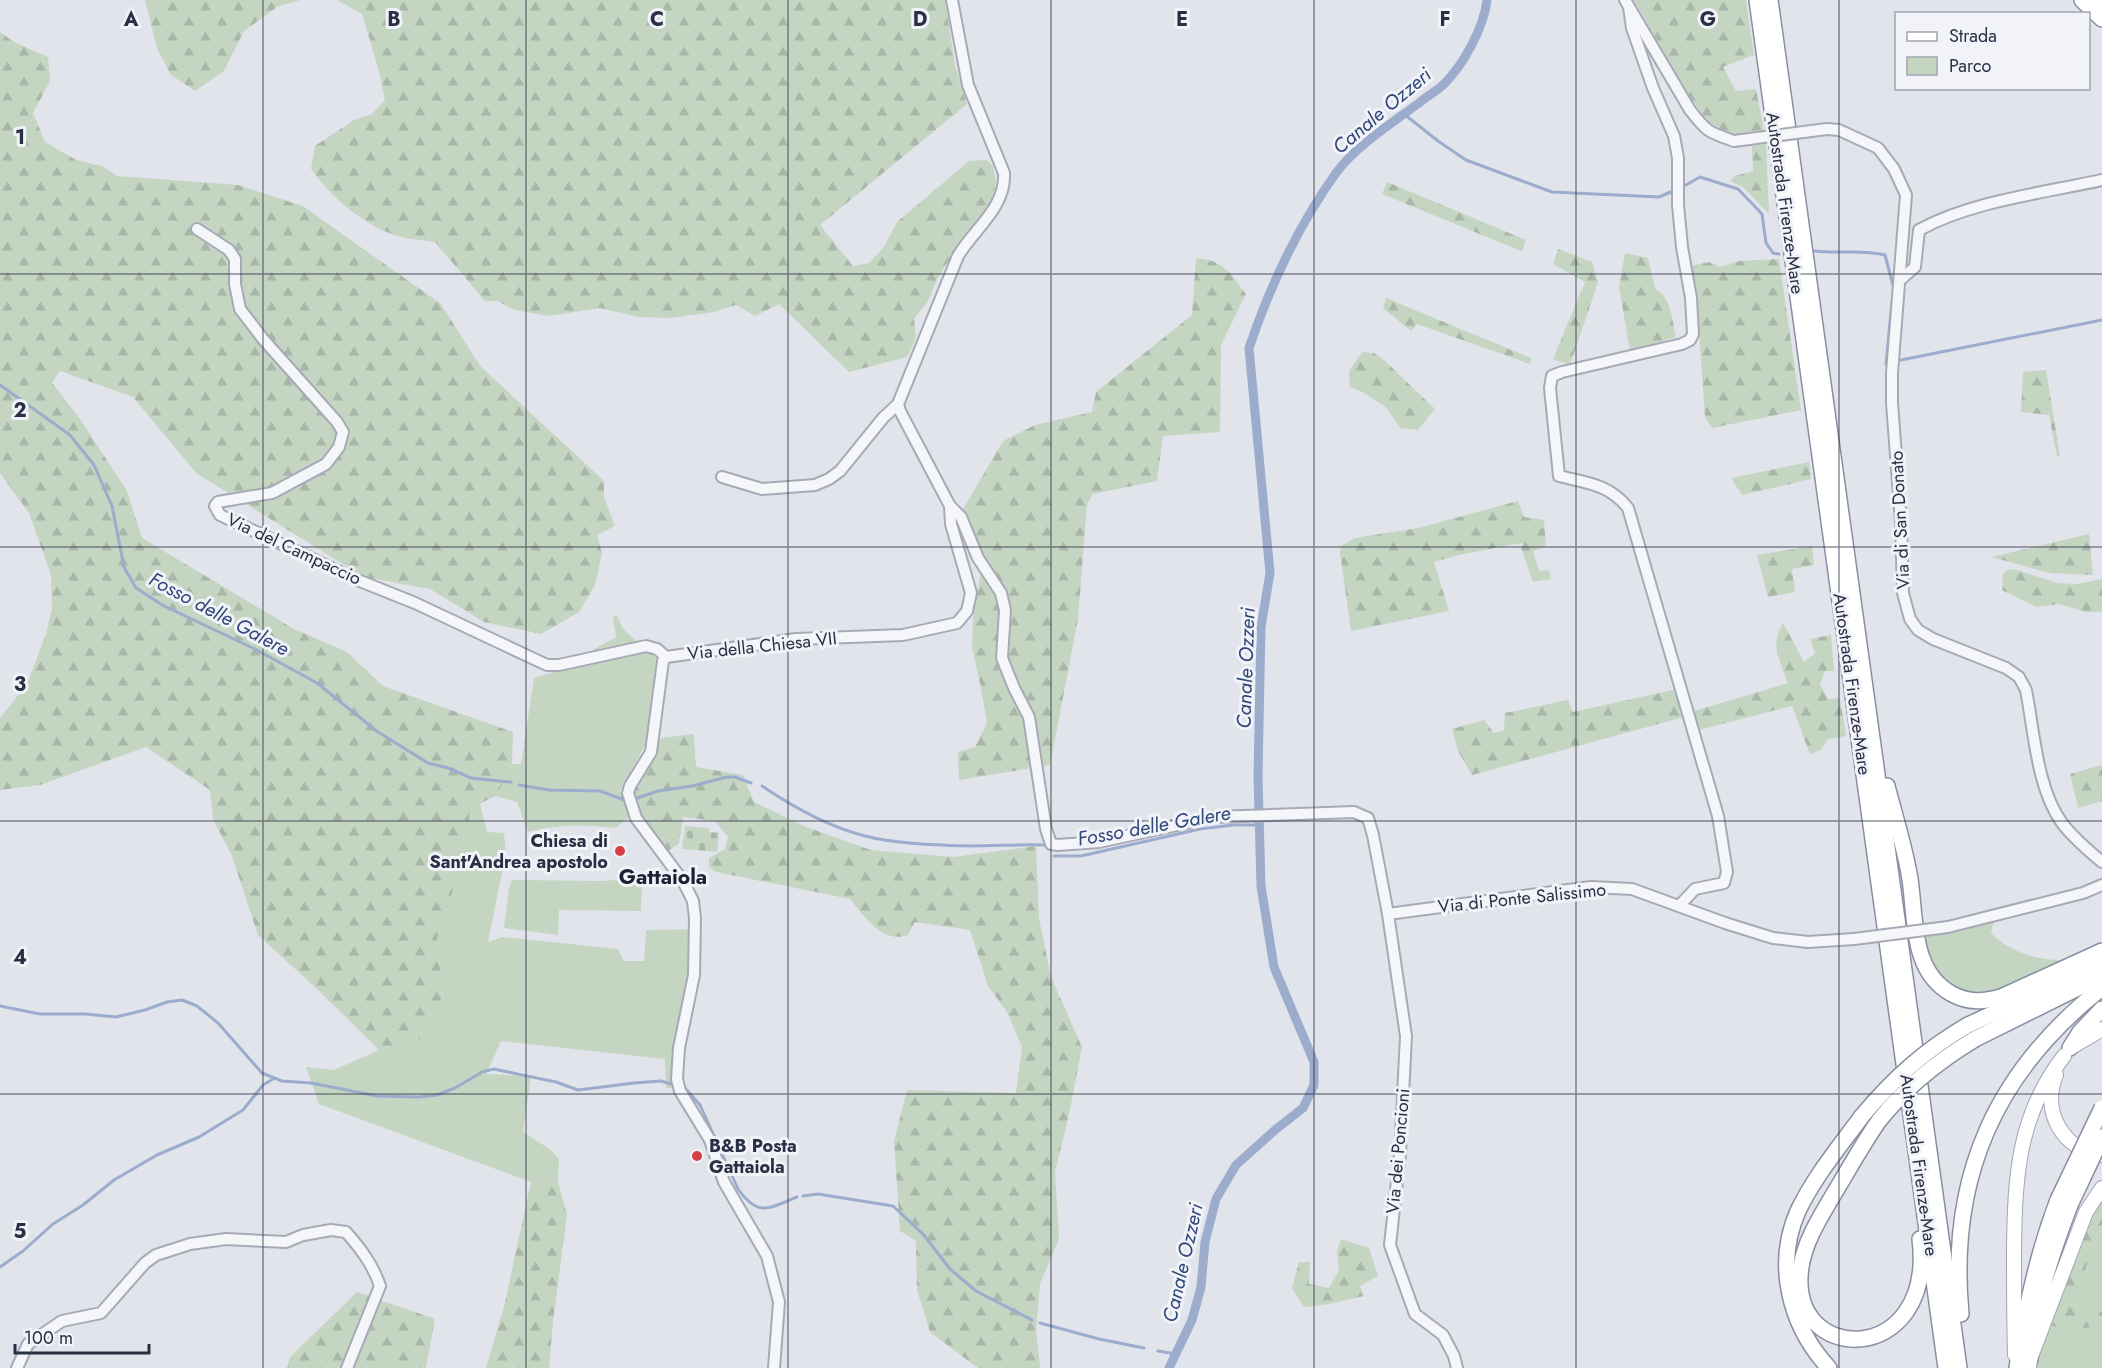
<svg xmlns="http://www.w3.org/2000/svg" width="2102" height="1368" viewBox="0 0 2102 1368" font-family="Jost,sans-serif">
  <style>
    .green { fill: #c4d5c2 }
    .forest { fill: url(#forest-firs) }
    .cemetery { fill: url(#cemetery-stones) }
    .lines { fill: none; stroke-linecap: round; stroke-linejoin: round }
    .stream { stroke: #9baccd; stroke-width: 3 }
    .canal { stroke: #9baccd; stroke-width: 9 }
    .minor-casing { stroke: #a7aab6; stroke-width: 14 }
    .major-casing { stroke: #a0a6b7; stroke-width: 16 }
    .highway-casing { stroke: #888fa2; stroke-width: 18 }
    .minor { stroke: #f5f6f9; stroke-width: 10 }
    .major { stroke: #fff; stroke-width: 14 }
    .highway { stroke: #fff; stroke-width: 15 }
    .minor-bridge-casing { stroke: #a7aab6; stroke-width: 14; stroke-linecap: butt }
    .highway-bridge-casing { stroke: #888fa2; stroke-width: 18; stroke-linecap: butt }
    .minor-bridge { stroke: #f5f6f9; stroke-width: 10 }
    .highway-bridge { stroke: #fff; stroke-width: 15 }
    .grid { fill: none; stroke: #292f44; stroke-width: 1.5; stroke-opacity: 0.55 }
    .poi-dot { fill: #d64043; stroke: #f1f3f8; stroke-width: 2 }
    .labels { text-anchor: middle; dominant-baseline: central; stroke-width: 6; stroke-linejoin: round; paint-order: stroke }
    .street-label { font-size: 18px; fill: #292f44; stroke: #f1f3f8 }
    .poi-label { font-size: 18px; font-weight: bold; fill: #292f44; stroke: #f1f3f8; text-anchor: end }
    .water-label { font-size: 20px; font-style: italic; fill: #30477a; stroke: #f1f3f8 }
    .quarter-label { font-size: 21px; font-weight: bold; fill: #1b2035; stroke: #f1f3f8 }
    .grid-label { font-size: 20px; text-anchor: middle; font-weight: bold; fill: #292f44; stroke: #f1f3f8; stroke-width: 6; stroke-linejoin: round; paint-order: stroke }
  </style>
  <defs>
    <pattern id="forest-firs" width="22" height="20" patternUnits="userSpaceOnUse" patternTransform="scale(1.5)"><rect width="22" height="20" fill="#c4d5c2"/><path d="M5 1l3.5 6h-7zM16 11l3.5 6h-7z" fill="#a8b7a8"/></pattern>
    <pattern id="cemetery-stones" width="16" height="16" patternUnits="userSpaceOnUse" patternTransform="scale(1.5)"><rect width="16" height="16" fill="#c4d5c2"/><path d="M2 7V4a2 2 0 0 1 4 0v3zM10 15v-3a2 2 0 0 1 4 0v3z" fill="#a8b7a8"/></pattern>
  </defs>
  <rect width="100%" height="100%" fill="#e2e4eb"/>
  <g class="green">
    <path d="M617 615 623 629 656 658 647 742 620 791 631 816 615 828C585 825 558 824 528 832L517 802 496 796 512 764H521L534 678 554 672 616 637 613 617Z"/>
    <path d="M480 803 487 832 504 833 506 853 488 942 502 937 618 949 624 961H644L646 930 701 929 700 954 680 1068 684 1088H666L665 1059 501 1041 486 1074 531 1076 523 1132 551 1150 559 1159 558 1181 531 1182 319 1104 306 1067 334 1070 379 1050 419 1040 443 997 437 937 449 907 456 867 467 845 470 807Z"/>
    <path d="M642 878 641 911 559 910 558 935 504 928 509 888 512 880 603 881Z"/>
    <path d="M1994 921 1991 933C2011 953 2037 960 2064 960 2044 969 2007 991 1987 995 1947 1002 1929 969 1925 936Z"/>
    <path d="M2102 1229V1312L2075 1307 2091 1249Z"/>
    <path d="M2047 1323 2060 1329 2102 1327V1368H2036L2037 1354Z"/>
  </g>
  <g class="forest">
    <path d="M145 0H300L277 7 244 31 224 71 195 91 171 75 157 48Z"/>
    <path d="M337 0H945L955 65 967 104 820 225 853 266 869 263 884 247 897 222 969 161 987 160 993 166 996 182 990 207 964 236 937 279 928 301 914 319 916 338 907 357 849 372 779 304 755 316 736 305 714 312 670 318 639 317 600 308 549 316 515 310 497 301H485L435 242C420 240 403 239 389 233 358 220 330 196 311 169L315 146 354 120 372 114 385 100 379 71 362 14Z"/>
    <path d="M1634 0H1746L1754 55 1723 67 1736 91 1756 89 1764 130 1737 134 1723 130 1707 121 1684 88Z"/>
    <path d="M0 32 14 42 48 57 50 81 33 113 45 142 76 160 102 166 117 176 238 185 303 206 441 304 480 366 604 481V497L615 526 597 535 602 553 595 585 579 612 541 634 484 622 430 589 364 577 196 473 133 397 60 371 52 383 78 416 127 491 142 538 294 629 347 652 383 686 513 732 512 764 496 796 470 808 467 845 456 867 450 907 437 937 443 997 419 1040 379 1050 316 988 258 935 232 856 213 819 210 790 146 747 40 785 0 790V718L27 684 46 634 52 608 51 575 29 513 0 473Z"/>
    <path d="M1766 144 1769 214 1743 187 1730 181 1735 176 1753 171 1752 146Z"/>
    <path d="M1387 182 1526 240 1521 251 1382 194Z"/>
    <path d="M1558 249 1592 262 1598 282 1570 365 1553 359 1585 282 1553 264Z"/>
    <path d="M1625 253 1648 258 1655 289C1672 297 1672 321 1676 337L1630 350 1619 287Z"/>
    <path d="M1196 258C1224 260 1231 274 1246 294L1221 345 1220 432 1163 436 1157 481 1093 494 1087 504 1078 619 1050 765 959 780 958 752 975 747 987 723 981 688 972 647 973 617 983 561 963 509 1003 441 1035 425 1092 412 1096 392 1192 315Z"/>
    <path d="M1779 259 1801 410 1712 428 1705 417 1699 331 1689 266 1710 262 1719 267 1739 261Z"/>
    <path d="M1386 298 1531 358 1530 364 1417 324 1411 331 1383 308Z"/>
    <path d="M1362 352 1374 353 1384 360 1435 409 1418 430 1400 428 1386 407 1362 392 1350 387 1349 371Z"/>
    <path d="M2046 370 2060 456 2057 457 2049 415 2021 412 2023 372Z"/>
    <path d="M1809 462 1811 479 1742 495 1731 478Z"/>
    <path d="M1518 501 1524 517 1544 520 1546 547 1533 551 1539 571 1549 570 1551 579 1533 582 1521 548 1523 545 1521 543 1459 555 1434 562 1449 611 1351 631 1340 553 1341 546 1355 538 1418 528Z"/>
    <path d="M2089 534 2093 575 2049 573 1991 557Z"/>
    <path d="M1812 546 1814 565 1792 569 1795 592 1768 597 1757 555Z"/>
    <path d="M2014 569 2057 583 2077 584 2102 579V612H2086L2059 604 2036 607 2002 590 2003 574 2007 570Z"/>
    <path d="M1783 623 1804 662 1815 653 1810 639 1831 635 1834 671H1825L1820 684 1828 699 1840 698 1846 736 1828 739 1821 750 1810 754 1792 706 1699 730 1694 711 1788 683C1780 659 1769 647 1783 623Z"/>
    <path d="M1677 689 1684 717 1472 775 1458 751 1452 729 1484 720 1494 733 1504 730 1505 713 1568 700 1573 712Z"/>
    <path d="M694 734 696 767 743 775 754 802 806 827 871 850 953 857 1036 846 1039 919 1051 977 1082 1047 1070 1110 1055 1172 1059 1239 1040 1284 1036 1330 1040 1368H978L930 1332 917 1290 916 1241 900 1231 894 1141 907 1090 1016 1093 1022 1047 1007 1012 988 986 970 930 915 922 908 935C882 944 864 916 850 899L716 872 709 867V858L725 849 728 837 715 821 683 817 679 843 668 851 648 826 631 793 661 738Z"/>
    <path d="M2102 765V801L2078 808 2070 774Z"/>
    <path d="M558 1181 567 1215 553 1322 549 1368H486L504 1307 531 1182Z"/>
    <path d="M2102 1196V1229L2091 1249 2075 1307 2102 1312V1327L2060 1329 2047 1323 2091 1214Z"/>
    <path d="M1341 1239 1369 1248 1378 1276 1360 1286 1364 1296 1329 1304 1304 1307 1292 1288 1299 1262H1310L1309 1284 1329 1288 1339 1270 1337 1251Z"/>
    <path d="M357 1292 435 1319 426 1368H287L290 1357Z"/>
  </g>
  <path class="cemetery" d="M685 826 709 828V832L719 833 717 852 682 849Z"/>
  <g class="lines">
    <g class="stream">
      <path d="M1404 114 1438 141 1466 160 1552 192 1659 197 1673 191"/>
      <path d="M1686 185 1700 177 1738 189 1762 214 1766 243 1773 253 1779 254"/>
      <path d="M1815 251C1838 254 1862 249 1885 255L1894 289"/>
      <path d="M1901 360 2102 320"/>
      <path d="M1886 364 1892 302"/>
      <path d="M0 385 70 435 94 465 112 506 124 567 136 588 164 606 255 649 317 683 378 732 428 763 448 768 471 778 511 782"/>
      <path d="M519 785 549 790 600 791 627 801"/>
      <path d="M762 786C793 807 829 827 865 836 895 844 940 845 971 846 996 846 1020 844 1045 845"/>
      <path d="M637 798 658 791 692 786 727 777H735L751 783"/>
      <path d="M1054 856H1081L1200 829 1233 825H1259"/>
      <path d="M0 1006 40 1014H85L116 1017 145 1010 167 1002 182 1000 197 1006 218 1023 262 1073 282 1081 311 1083 377 1096 418 1097 437 1095 455 1088 482 1072 494 1069 556 1082 578 1090 634 1083 661 1081 671 1084"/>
      <path d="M685 1088 700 1105 738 1189C758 1217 768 1209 797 1197"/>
      <path d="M803 1196 818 1194 893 1206 923 1234 950 1269 976 1291 1032 1320"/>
      <path d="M0 1267 23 1251 53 1224 83 1205 114 1180 157 1155 199 1137 243 1110 263 1085 273 1079"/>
      <path d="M1040 1323 1099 1339 1144 1348"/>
      <path d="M1158 1351 1176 1354"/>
    </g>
    <path class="canal" d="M1169 1368 1192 1320 1201 1287 1205 1242 1216 1199 1236 1165 1275 1130 1303 1108 1314 1085V1062L1274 967 1261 886 1258 777 1261 627 1270 573 1249 348C1270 286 1298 226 1336 173 1356 146 1392 123 1419 103 1427 96 1437 91 1444 84 1464 64 1484 27 1487 0"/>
    <defs>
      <g id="minor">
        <path d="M952 0 968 85 1004 173C1006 207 975 228 958 256L898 404 900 411 950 506 961 517 978 558 1001 593 1005 610 1002 658 1014 688 1029 717 1046 829 1051 844 1058 845 1099 842 1214 817 1354 812 1368 818 1373 835 1388 914 1591 887 1632 889 1725 923 1773 938 1808 942 1854 939"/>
        <path d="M1625 0 1690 110C1707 132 1708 132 1734 141"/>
        <path d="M1629 7 1632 28 1653 88 1674 136 1678 158V205L1682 247 1691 298 1693 334 1690 340 1682 344 1562 372 1552 376 1550 388 1559 476C1587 483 1609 484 1628 508L1718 816 1727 872 1724 883 1695 889 1679 906"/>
        <path d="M1827 129 1839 130 1878 148 1894 169 1906 195 1892 373V403L1901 522 1903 593 1910 619 1918 630 1933 639 2006 668 2019 677 2026 690C2034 731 2037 789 2062 823 2074 839 2088 850 2102 862"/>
        <path d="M197 229 229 250 235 259V284L240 309 263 339 337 422 343 432 339 447 326 464 272 493 218 502 215 506 220 515 355 579 415 603 547 665H559L646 646 657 649 666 657"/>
        <path d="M1900 280 1915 267 1919 230C1972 201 2043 193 2102 180"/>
        <path d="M722 477 762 489 815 485 829 479 840 471 883 418 898 404"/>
        <path d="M1388 914 1406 1036 1400 1154 1390 1245 1415 1314 1443 1335 1454 1356 1457 1368"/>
        <path d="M1948 927 2083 893 2102 885"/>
        <path d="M17 1368 28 1344 62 1321 101 1313 145 1263 156 1255 190 1244 226 1239 286 1242 303 1235 331 1230 346 1232C361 1249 373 1265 380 1286L347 1368"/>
        <path d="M774 1368 779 1302 767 1256 724 1182 710 1140 680 1091 677 1079 679 1048 694 975 695 918 693 901 683 881 636 818 628 793 630 786 651 752 663 661 666 657 796 639 903 635 957 623 967 611 971 593 951 524 950 506"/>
      </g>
      <g id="major">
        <path d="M2070 1048 2102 1029"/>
        <path d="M2056 1075C2041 1112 2063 1150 2102 1155"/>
        <path d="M2015 1355C2014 1319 2014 1284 2014 1248 2015 1176 2018 1115 2064 1056"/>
        <path d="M2029 1368 2030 1359 2086 1212 2102 1188"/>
      </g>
      <g id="highway">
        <path d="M1757 0 1946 1368"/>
        <path d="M1770 0 1959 1368"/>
        <path d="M2082 0 2102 19"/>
        <path d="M2098 0 2102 3"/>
        <path d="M1887 786C1895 817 1905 848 1910 879 1916 920 1911 972 1952 994 1969 1003 1984 1002 2001 997L2102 951"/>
        <path d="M1968 1025 2069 979 2099 962"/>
        <path d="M1975 1039 2102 976"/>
        <path d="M2070 1048 2080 1032 2102 1009"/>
        <path d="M1878 1122C1862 1145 1849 1169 1835 1192 1821 1216 1805 1240 1801 1267 1786 1367 1936 1368 1920 1239"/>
        <path d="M1961 1314C1948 1178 1995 1072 2102 988"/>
        <path d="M2030 1359C2034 1306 2051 1255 2070 1205"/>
        <path d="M1829 1368C1790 1326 1774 1265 1798 1211 1814 1177 1840 1146 1862 1116"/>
        <path d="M2017 1368C2025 1310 2037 1255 2058 1200"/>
      </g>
    </defs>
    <use href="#minor" class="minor-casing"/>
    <use href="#major" class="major-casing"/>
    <use href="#highway" class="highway-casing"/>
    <use href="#minor" class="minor"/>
    <use href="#major" class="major"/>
    <use href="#highway" class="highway"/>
    <defs>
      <g id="minor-bridge">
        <path d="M1734 141 1827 129"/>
        <path d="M1854 939 1948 927"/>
      </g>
      <g id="highway-bridge">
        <path d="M1862 1116C1894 1078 1925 1050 1968 1025"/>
        <path d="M1878 1122C1905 1087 1937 1062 1975 1039"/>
        <path d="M2058 1200 2102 1108"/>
        <path d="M2070 1205 2102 1137"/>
      </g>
    </defs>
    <use href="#minor-bridge" class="minor-bridge-casing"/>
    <use href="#highway-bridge" class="highway-bridge-casing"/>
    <use href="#minor-bridge" class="minor-bridge"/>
    <use href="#highway-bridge" class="highway-bridge"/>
  </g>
  <path class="grid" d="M263 0V1368M526 0V1368M788 0V1368M1051 0V1368M1314 0V1368M1576 0V1368M1839 0V1368M0 274H2102M0 547H2102M0 821H2102M0 1094H2102"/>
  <g class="poi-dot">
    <circle cx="620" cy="851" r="6"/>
    <circle cx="697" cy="1156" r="6"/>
  </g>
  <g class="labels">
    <g class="street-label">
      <text transform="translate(1785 203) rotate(82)">Autostrada Firenze-Mare</text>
      <text transform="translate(1900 520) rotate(-93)">Via di San Donato</text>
      <text transform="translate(294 549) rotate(25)">Via del Campaccio</text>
      <text transform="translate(762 646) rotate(-6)">Via della Chiesa VII</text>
      <text transform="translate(1852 684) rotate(82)">Autostrada Firenze-Mare</text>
      <text transform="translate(1522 898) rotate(-6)">Via di Ponte Salissimo</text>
      <text transform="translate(1398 1151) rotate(-85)">Via dei Poncioni</text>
      <text transform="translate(1919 1165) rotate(82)">Autostrada Firenze-Mare</text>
    </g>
    <g class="poi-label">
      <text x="608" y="841">Chiesa di<tspan x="608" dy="21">Sant'Andrea apostolo</tspan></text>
      <text x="709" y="1146" text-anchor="start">B&amp;B Posta<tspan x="709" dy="21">Gattaiola</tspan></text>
    </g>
    <g class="water-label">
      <text transform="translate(1382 111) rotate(-40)">Canale Ozzeri</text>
      <text transform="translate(219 614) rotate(28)">Fosso delle Galere</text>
      <text transform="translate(1246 668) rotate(-88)">Canale Ozzeri</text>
      <text transform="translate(1154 826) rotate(-10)">Fosso delle Galere</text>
      <text transform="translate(1183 1263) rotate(-77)">Canale Ozzeri</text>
    </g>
    <g class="quarter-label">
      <text x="663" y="877">Gattaiola</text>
    </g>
  </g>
  <g class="grid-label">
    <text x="131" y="26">A</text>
    <text x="394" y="26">B</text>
    <text x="657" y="26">C</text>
    <text x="920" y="26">D</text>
    <text x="1182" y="26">E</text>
    <text x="1445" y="26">F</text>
    <text x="1708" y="26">G</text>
    <text x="20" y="144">1</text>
    <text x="20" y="417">2</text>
    <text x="20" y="691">3</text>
    <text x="20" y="964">4</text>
    <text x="20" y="1238">5</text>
  </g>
  <rect x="1895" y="12" width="195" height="78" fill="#f1f3f8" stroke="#a1a5b0" stroke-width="1.5"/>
  <rect x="1907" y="32" width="30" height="9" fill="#ffffff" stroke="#a1a5b0" stroke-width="1.5"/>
  <text x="1949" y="42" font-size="18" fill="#292f44">Strada</text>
  <rect x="1907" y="57" width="30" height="18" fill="#c4d5c2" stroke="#a1a5b0" stroke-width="1.5"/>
  <text x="1949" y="72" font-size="18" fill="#292f44">Parco</text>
  <path d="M15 1344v9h134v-9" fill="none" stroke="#292f44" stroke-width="3"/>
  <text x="24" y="1344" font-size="18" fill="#292f44" stroke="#f1f3f8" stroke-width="4.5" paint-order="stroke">100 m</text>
</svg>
